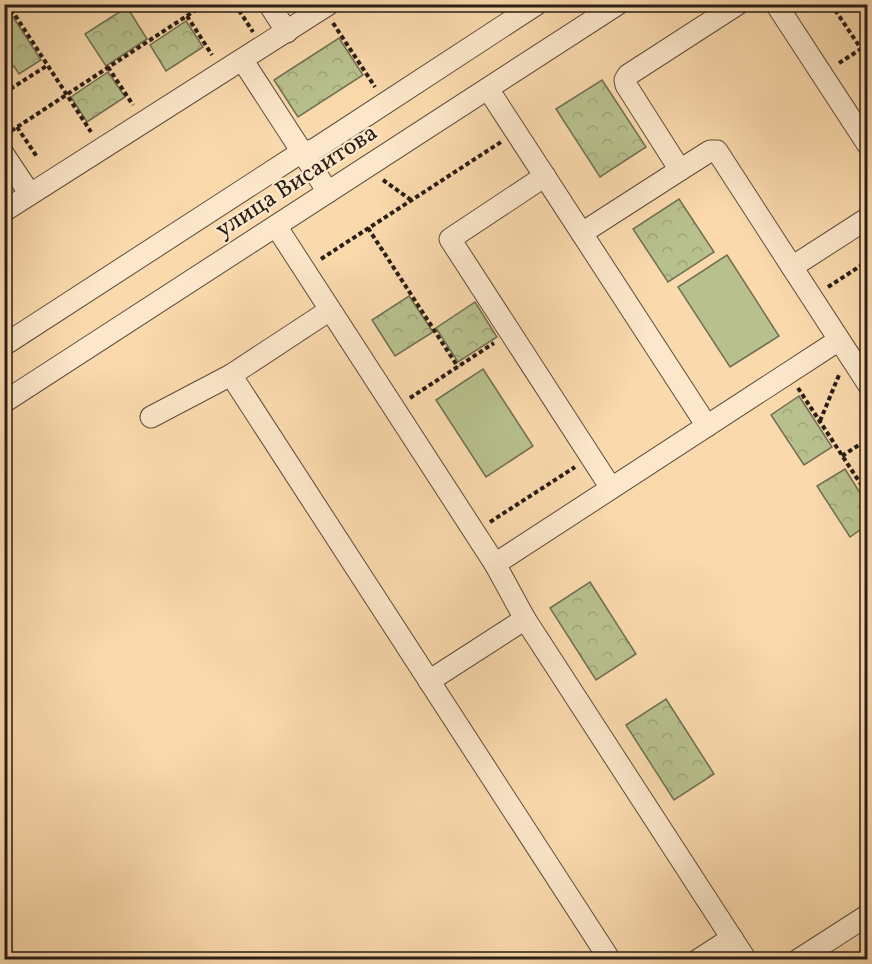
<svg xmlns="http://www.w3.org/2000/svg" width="872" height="964" viewBox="0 0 872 964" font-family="Vollkorn,serif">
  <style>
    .grass { fill: #b8c18e; stroke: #706f52; stroke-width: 1.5 }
    .park { fill: url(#park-crowns); stroke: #706f52; stroke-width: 1.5 }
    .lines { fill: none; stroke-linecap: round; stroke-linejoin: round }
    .minor-casing { stroke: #5d4c3b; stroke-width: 23 }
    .path { stroke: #291d15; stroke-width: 4; stroke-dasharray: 4.5 3; stroke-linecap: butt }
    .minor { stroke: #fce7ca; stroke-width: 21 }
    .labels { text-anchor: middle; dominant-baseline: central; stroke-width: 4.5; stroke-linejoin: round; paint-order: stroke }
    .street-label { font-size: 24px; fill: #291d15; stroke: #fce7ca }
  </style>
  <defs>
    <pattern id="park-crowns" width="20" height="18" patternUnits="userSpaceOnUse" patternTransform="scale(1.5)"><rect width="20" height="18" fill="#b8c18e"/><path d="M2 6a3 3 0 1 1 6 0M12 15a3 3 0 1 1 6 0" fill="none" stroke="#9ea57a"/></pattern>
  </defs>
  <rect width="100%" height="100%" fill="#fadaad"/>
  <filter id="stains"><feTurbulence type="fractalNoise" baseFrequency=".00333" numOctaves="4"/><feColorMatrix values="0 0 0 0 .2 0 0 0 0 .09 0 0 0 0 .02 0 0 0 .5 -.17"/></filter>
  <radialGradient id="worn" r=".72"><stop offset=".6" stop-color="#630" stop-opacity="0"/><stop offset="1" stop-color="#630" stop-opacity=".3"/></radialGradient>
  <g class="grass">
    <path d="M727 255 779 336 730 367 678 287Z"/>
    <path d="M483 369 533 446 486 477 436 400Z"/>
  </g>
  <g class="park">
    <path d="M127 7 147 39 106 66 85 34Z"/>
    <path d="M13 17 41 60 19 74 14 66 5 72V22Z"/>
    <path d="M186 21 203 47 166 71 150 45Z"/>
    <path d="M339 38 363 75 298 117 274 80Z"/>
    <path d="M108 72 125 97 87 122 71 97Z"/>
    <path d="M602 80 646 147 600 177 556 109Z"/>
    <path d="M679 199 714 252 668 282 633 229Z"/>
    <path d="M409 296 433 332 395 356 372 320Z"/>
    <path d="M475 302 497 337 458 362 436 328Z"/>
    <path d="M799 396 832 447 804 465 771 415Z"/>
    <path d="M845 469 867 504V525L850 537 817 486Z"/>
    <path d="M590 582 636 654 596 680 550 608Z"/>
    <path d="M666 699 714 774 674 800 626 725Z"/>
  </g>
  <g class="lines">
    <defs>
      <g id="minor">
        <path d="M269 4 287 32"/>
        <path d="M738 4 628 75 625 80 626 85 680 170 710 151H717L792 267"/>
        <path d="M776 4 868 145"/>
        <path d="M243 61 328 192"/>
        <path d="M488 89 707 426"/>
        <path d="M4 155 30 194"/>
        <path d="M545 176 450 239 611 488"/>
        <path d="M4 211 329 4"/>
        <path d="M868 218 792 267 868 384"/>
        <path d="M276 226 495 564 525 619 746 960"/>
        <path d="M582 233 680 170"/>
        <path d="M330 310 231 375 610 960"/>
        <path d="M4 345 297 155 315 149 537 4"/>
        <path d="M4 402 618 4"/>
        <path d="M151 417 231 375"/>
        <path d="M495 564 839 340"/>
        <path d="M429 681 525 619"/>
        <path d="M698 960 732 938"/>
        <path d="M798 960 868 915"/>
      </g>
    </defs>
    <use href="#minor" class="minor-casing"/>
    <g class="path">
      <path d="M235 4 253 32"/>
      <path d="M831 4 868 59"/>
      <path d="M187 16 212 55"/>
      <path d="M4 18 13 12 91 132"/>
      <path d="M333 23 375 87"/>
      <path d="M839 63 861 49"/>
      <path d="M108 67 133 105"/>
      <path d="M4 93 48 65"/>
      <path d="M17 127 37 157"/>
      <path d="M5 135 205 4"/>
      <path d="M383 180 411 200"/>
      <path d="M368 228 458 367"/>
      <path d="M321 259 501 142"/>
      <path d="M828 287 868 261"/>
      <path d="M798 388 868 495"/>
      <path d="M410 398 494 343"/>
      <path d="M820 421 839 375"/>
      <path d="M842 456 868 439"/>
      <path d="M490 522 575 467"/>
    </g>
    <use href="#minor" class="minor"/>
  </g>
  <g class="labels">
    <g class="street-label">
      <text transform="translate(297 182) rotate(-33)">улица Висаитова</text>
    </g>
  </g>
  <rect width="872" height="964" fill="none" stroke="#fadaad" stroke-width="24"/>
  <rect x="6" y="6" width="860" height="952" fill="none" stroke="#291d15" stroke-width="3"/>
  <rect x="12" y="12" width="848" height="940" fill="none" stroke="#291d15" stroke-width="1.5"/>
  <rect width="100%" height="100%" filter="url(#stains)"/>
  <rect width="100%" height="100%" fill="url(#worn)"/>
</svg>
